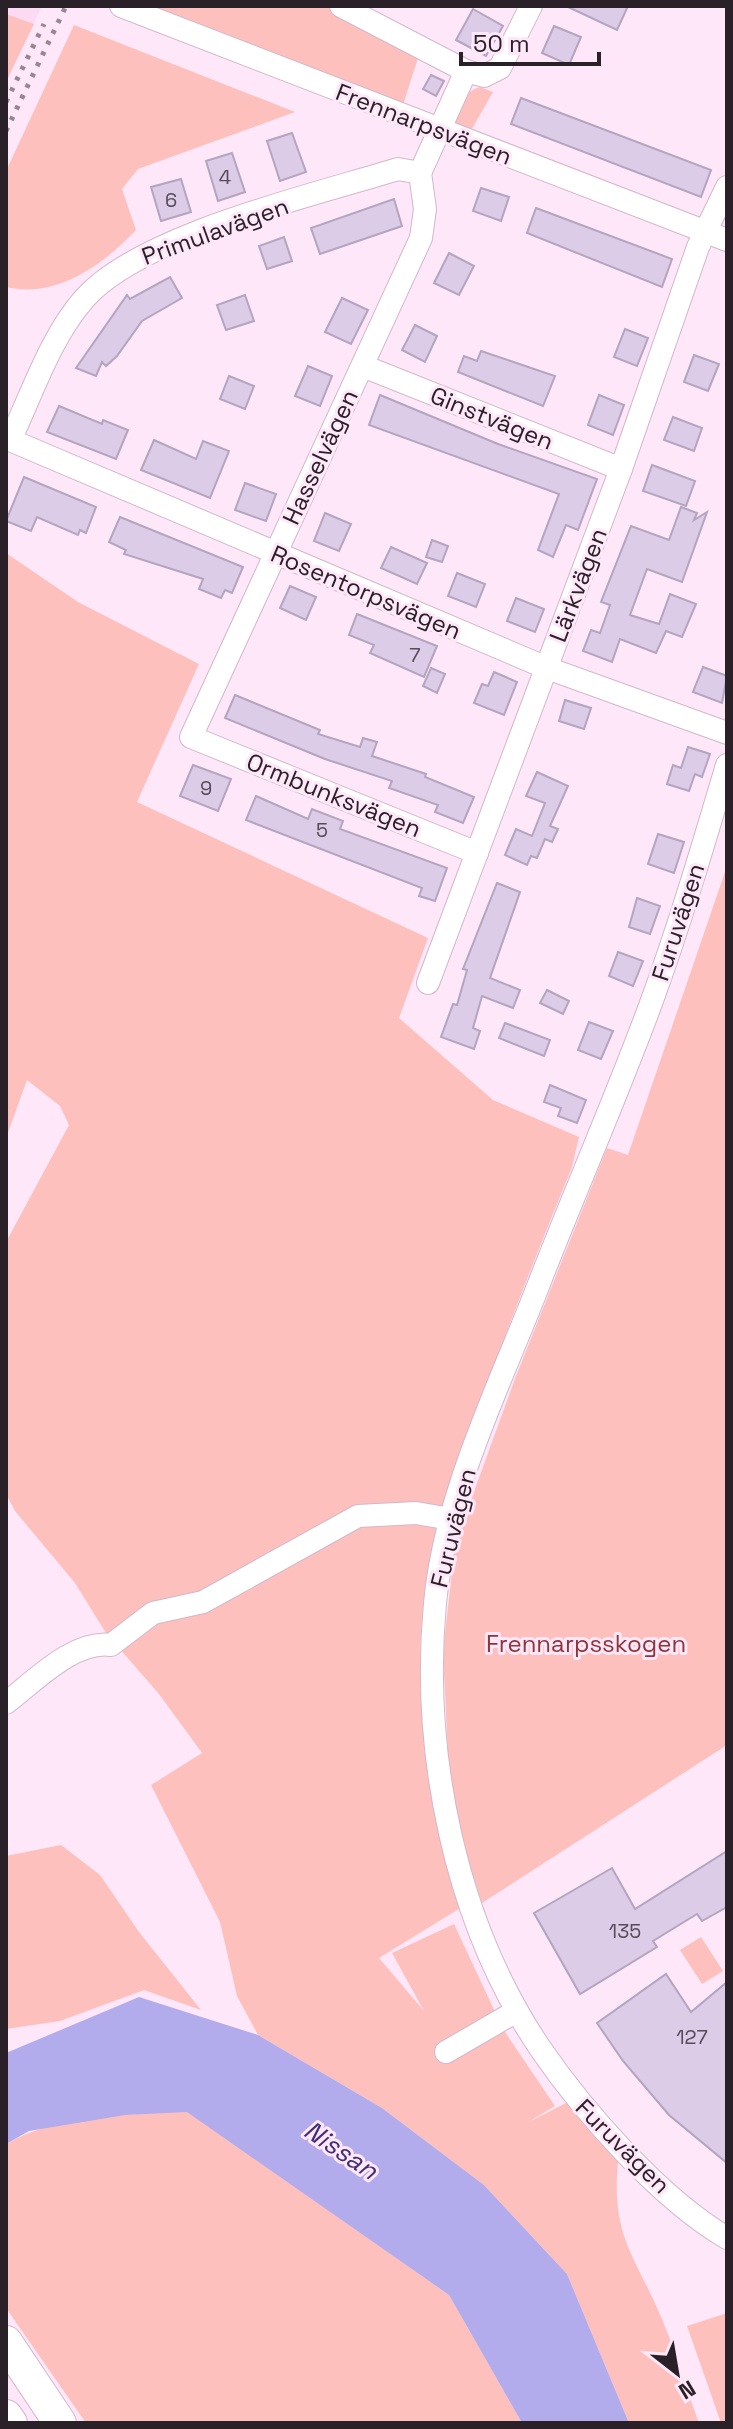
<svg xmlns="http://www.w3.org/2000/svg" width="733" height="2429" viewBox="0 0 733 2429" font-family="'Space Grotesk',sans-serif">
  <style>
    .built { fill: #fddaf4 }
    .green { fill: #fec0bd }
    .water { fill: #b3acec }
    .building { fill: #ddcce8; stroke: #b4a4bf; stroke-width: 2 }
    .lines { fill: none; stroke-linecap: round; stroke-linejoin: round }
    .minor-casing { stroke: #d3b7cb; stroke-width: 24 }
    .highway-casing { stroke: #d3b7cb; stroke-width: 34 }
    .minor { stroke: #fff; stroke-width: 22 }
    .highway { stroke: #fff; stroke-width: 32 }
    .rail { stroke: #968692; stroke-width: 5; stroke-dasharray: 4 8; stroke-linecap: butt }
    .labels { text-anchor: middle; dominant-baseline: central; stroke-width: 6; stroke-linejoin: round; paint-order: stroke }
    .number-label { font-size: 20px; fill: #574b58 }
    .street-label { font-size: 24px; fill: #2a2028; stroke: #fee7f8 }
    .park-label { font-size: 24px; fill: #8e3538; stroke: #fee7f8 }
    .water-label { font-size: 26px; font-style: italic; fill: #3f2f79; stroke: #fee7f8 }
  </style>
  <rect width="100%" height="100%" fill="#fee7f8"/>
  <path class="built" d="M6 6H42L6 82Z"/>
  <g class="green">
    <path d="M145 6H325L419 55 402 108Z"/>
    <path d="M6 14 34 24 6 82Z"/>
    <path d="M74 25 295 112 138 169 122 189 136 230C103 265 56 299 6 287V171Z"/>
    <path d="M480 87 493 92 469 134 456 124C454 107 464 92 480 87Z"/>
    <path d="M6 553 78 602 199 664 137 802 428 938 399 1018 493 1100 579 1137 572 1167C542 1240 513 1314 486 1387 459 1459 430 1532 423 1608 412 1711 434 1809 462 1907L379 1958 424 2011 392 1953 454 1924 503 2029 555 2106 527 2123 566 2103 618 2162C611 2237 635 2255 662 2319 676 2353 686 2388 699 2423H629L567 2274 484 2185 382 2108 258 2035 237 1996 220 1922 151 1785 202 1753 159 1694 106 1633 75 1583 15 1511 6 1494V1242L69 1125 60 1106 27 1080 6 1138Z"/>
    <path d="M727 866V1745L482 1903 464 1848 449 1774 443 1652 455 1544 516 1376 607 1148 628 1155Z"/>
    <path d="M61 1845 100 1875 139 1932 201 2010 144 1990 60 2021 6 2029V1856Z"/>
    <path d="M701 1937 723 1971 702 1984 680 1950Z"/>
    <path d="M187 2111 449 2295 522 2423H86L6 2308V2144C57 2114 129 2115 187 2111Z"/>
    <path d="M727 2313V2423H721L687 2326Z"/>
  </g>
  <path class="water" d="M139 1997 258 2035 382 2108 484 2185 567 2274 629 2423H522L449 2295 187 2112 125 2115 29 2131 6 2144V2053Z"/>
  <g class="building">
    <path d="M566 6H628L617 30Z"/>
    <path d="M473 9 503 26 486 56 456 40Z"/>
    <path d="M554 26 581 37 569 65 542 53Z"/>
    <path d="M431 75 444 81 436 96 423 89Z"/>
    <path d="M521 98 711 170 701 197 511 124Z"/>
    <path d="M292 133 306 172 280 181 267 141Z"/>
    <path d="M232 153 245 192 218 201 206 161Z"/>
    <path d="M181 179 191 212 161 221 151 187Z"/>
    <path d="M481 188 509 197 501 221 473 211Z"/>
    <path d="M394 199 402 226 320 254 311 228Z"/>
    <path d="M536 208 672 259 662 287 527 233Z"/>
    <path d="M284 237 292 261 267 269 259 246Z"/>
    <path d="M449 253 474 266 459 295 434 283Z"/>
    <path d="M170 277 182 298 142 321 117 356 106 366 102 362 96 376 76 368 127 295 130 299Z"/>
    <path d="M245 295 254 321 226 330 217 305Z"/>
    <path d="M342 298 368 310 351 344 325 332Z"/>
    <path d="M415 325 437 336 425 362 402 350Z"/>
    <path d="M625 329 648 338 637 366 614 357Z"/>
    <path d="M481 351 555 376 543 406 458 372 464 356 477 361Z"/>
    <path d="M694 355 719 364 708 391 684 382Z"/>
    <path d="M308 366 332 376 320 406 295 396Z"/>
    <path d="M229 376 254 386 245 409 220 399Z"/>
    <path d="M380 395 498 444 597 479 578 530 566 525 553 557 538 550 559 494 369 425Z"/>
    <path d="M599 395 624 405 613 435 588 425Z"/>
    <path d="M59 406 102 424 103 420 128 430 116 459 47 432Z"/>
    <path d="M673 417 702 428 694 451 664 440Z"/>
    <path d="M154 440 196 459 203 441 229 451 210 498 141 470Z"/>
    <path d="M652 465 695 481 686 506 643 491Z"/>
    <path d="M24 477 96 507 86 533 80 530 78 535 37 517 31 531 6 521Z"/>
    <path d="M245 483 276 494 266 521 235 510Z"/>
    <path d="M681 507 697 513 694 520 707 512 682 582 647 569 630 615 659 624 670 594 696 604 682 637 666 631 656 653 620 639 612 662 583 651 591 630 600 633 610 605 601 602 631 526 669 540Z"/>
    <path d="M325 513 351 524 339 551 314 541Z"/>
    <path d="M120 517 243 567 232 593 225 590 221 598 199 589 203 579 124 554 126 550 109 542Z"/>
    <path d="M432 540 448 546 442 562 426 557Z"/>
    <path d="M391 547 427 563 417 584 381 568Z"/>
    <path d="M457 573 485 584 476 607 448 596Z"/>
    <path d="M290 586 316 597 306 620 280 608Z"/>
    <path d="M516 598 544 609 535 632 507 621Z"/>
    <path d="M357 614 437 646 424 677 370 653 374 645 349 635Z"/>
    <path d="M703 667 727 676 722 703 693 692Z"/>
    <path d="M431 668 445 674 437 693 423 686Z"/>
    <path d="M494 672 517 682 504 715 474 703 482 684 488 686Z"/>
    <path d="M235 695 320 730 318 734 360 747 363 738 377 742 372 756 426 774 425 777 474 797 463 823 435 812 438 805 389 788 392 781 325 759 225 718Z"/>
    <path d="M565 700 591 708 584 729 559 721Z"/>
    <path d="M688 747 710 754 702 777 695 774 689 791 667 784 673 765 681 768Z"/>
    <path d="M193 765 231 779 218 811 180 796Z"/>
    <path d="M537 772 568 786 550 826 558 829 552 842 545 839 537 858 531 856 527 865 505 855 516 829 532 836 545 803 526 796Z"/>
    <path d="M256 796 308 819 312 809 343 821 340 829 447 868 435 901 419 896 422 888 246 820Z"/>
    <path d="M658 834 684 842 674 873 648 864Z"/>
    <path d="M497 883 520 892 490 978 520 990 513 1008 482 996 473 1028 480 1031 474 1049 441 1037 453 1004 457 1005 467 970 463 969Z"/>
    <path d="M637 898 660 906 650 934 629 927Z"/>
    <path d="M618 952 643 961 633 986 609 976Z"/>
    <path d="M547 990 569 1001 563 1014 540 1003Z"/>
    <path d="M589 1022 613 1031 601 1059 578 1050Z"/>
    <path d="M505 1023 550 1040 544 1056 499 1038Z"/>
    <path d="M550 1085 586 1100 577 1123 558 1116 561 1108 544 1102Z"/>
    <path d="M727 1851V1907L702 1921 697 1914 653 1941 657 1947 580 1994 534 1913 612 1868 635 1909Z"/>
    <path d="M666 1974 691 2012 727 1982V2163L669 2115 623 2061 597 2023Z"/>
  </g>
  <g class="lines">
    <defs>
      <g id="minor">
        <path d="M121 6 727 240"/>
        <path d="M341 6 466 71"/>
        <path d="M531 6 500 68 484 76 466 71 420 173 398 169C314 195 140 235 84 299 50 338 32 394 10 440L547 668 727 733"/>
        <path d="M420 173 425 209 421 238 191 737 477 853"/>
        <path d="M363 366 621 469"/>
        <path d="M727 765C703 846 679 927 650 1006 614 1103 572 1198 535 1294 496 1393 445 1496 435 1603 421 1753 455 1922 540 2048 583 2111 660 2199 727 2238"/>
        <path d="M428 983 621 469 698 247 727 187"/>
        <path d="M6 1703C34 1682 73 1640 111 1645L153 1613 203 1602 358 1516 416 1513 451 1519"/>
        <path d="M446 2052 515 2012"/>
      </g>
      <g id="highway">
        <path d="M6 2342 60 2423"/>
        <path d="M6 2416 11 2423"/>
      </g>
    </defs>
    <use href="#minor" class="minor-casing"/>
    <use href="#highway" class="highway-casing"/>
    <use href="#minor" class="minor"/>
    <use href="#highway" class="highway"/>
    <g class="rail">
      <path d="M6 102 44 24"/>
      <path d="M6 131 66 6"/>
    </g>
  </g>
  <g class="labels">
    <g class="number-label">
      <text x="225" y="177">4</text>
      <text x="171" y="200">6</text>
      <text x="415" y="655">7</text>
      <text x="206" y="788">9</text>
      <text x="322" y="830">5</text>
      <text x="625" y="1931">135</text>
      <text x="692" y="2037">127</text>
    </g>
    <g class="street-label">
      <text transform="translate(424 124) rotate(21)">Frennarpsvägen</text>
      <text transform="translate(215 231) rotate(-20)">Primulavägen</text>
      <text transform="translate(492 418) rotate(22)">Ginstvägen</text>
      <text transform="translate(320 457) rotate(-65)">Hasselvägen</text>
      <text transform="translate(578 585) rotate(-69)">Lärkvägen</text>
      <text transform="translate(366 592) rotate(23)">Rosentorpsvägen</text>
      <text transform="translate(334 795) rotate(22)">Ormbunksvägen</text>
      <text transform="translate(678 922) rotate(-72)">Furuvägen</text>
      <text transform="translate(453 1528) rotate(-76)">Furuvägen</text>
      <text transform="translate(623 2146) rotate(45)">Furuvägen</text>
    </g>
    <g class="park-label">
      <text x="586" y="1643">Frennarpsskogen</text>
    </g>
    <g class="water-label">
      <text transform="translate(341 2150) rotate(34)">Nissan</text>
    </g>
  </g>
  <rect width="733" height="2429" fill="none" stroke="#2a2028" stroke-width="16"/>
  <g transform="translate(677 2373) rotate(149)" stroke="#fee7f8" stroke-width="6" paint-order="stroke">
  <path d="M0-6L14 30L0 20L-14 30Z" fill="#2a2028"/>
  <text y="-12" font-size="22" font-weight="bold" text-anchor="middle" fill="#2a2028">N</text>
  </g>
  <path d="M461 52v12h138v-12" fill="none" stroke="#2a2028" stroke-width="4"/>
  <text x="473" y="52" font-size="24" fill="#2a2028" stroke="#fee7f8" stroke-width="6" paint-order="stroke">50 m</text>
</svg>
